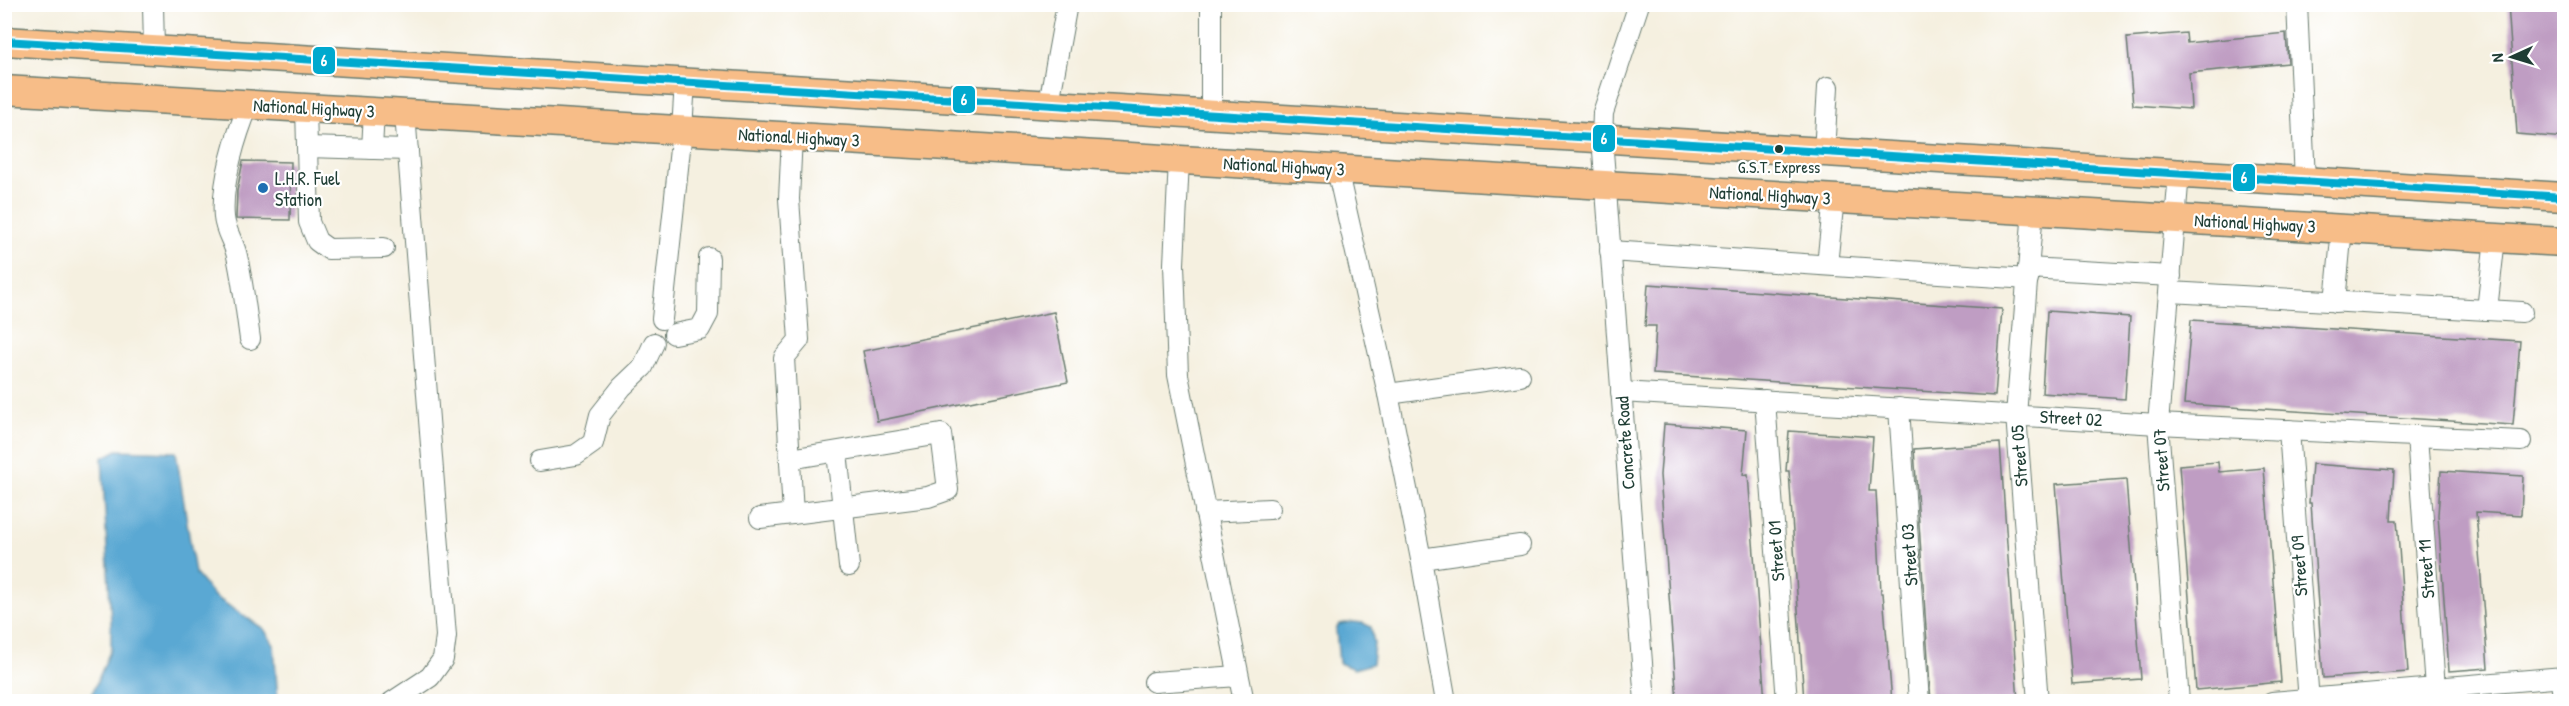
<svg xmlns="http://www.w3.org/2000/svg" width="2569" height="706" viewBox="0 0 2569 706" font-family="'Patrick Hand',sans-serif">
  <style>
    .water { fill: #5aa8d3; stroke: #3c7284; stroke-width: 1.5 }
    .building { fill: #bf9dc3 }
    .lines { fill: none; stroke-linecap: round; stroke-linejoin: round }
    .minor-casing { stroke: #6a7c70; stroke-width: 22 }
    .highway-casing { stroke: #6a7c70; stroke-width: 31 }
    .minor { stroke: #fff; stroke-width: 20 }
    .highway { stroke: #f7bd88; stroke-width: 28 }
    .bus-1-casing { stroke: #fff; stroke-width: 12 }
    .bus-1 { stroke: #00a9ce; stroke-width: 8 }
    .bus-dot { fill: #1f3d34; stroke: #fff; stroke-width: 2 }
    .poi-dot { fill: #1f6fb2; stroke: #fff; stroke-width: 2 }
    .labels { text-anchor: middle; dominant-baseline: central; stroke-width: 4.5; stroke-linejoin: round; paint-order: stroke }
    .bus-label { font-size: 16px; fill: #1f3d34; stroke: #fff }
    .street-label { font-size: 18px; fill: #1f3d34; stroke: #fff }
    .poi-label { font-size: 18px; fill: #1f3d34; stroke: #fff; text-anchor: start }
    .line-badge { stroke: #fff; stroke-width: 2 }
    .badge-label { font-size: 16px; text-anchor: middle; font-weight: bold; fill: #fff }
  </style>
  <rect width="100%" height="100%" fill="#fff"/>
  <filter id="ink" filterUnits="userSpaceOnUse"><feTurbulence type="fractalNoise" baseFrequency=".0167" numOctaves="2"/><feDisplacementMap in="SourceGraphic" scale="12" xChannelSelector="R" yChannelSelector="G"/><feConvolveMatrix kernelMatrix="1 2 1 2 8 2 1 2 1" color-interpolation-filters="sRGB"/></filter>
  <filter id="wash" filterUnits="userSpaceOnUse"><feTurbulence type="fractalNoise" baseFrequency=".008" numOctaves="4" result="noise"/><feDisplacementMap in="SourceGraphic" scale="24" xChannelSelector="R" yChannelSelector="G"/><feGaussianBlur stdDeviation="1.35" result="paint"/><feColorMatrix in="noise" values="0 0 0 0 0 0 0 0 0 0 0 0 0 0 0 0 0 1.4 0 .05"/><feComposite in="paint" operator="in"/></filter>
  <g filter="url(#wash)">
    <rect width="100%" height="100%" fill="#f5f0e0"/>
    <g class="water">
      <path d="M117 450 176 452 195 573 214 596 264 629 274 645 278 701H89L111 649V623L102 458Z"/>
      <path d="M1353 622 1363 623 1371 627 1374 644 1372 664 1354 669 1339 663 1336 630 1339 624Z"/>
    </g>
    <g id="blocks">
      <g class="building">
        <path d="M2508 4H2565V138L2517 134Z"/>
        <path d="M2186 33 2187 43 2286 33 2288 63 2189 73 2191 109 2133 105 2127 38Z"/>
        <path d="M243 161 291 162 290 220 236 219 237 191Z"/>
        <path d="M1648 284 2002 309 1995 396 1653 374 1656 326H1645Z"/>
        <path d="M2047 311 2130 317 2125 399 2042 393Z"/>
        <path d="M1054 312 1068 382 877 421 863 351Z"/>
        <path d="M2191 320 2520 341 2513 425 2184 404Z"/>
        <path d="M1664 424 1747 430 1743 475 1748 474 1765 702H1677L1660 475Z"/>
        <path d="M1789 431 1873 437 1869 491H1876L1881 593H1883L1892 702H1804L1789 471H1786Z"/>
        <path d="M2000 443 2018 702H1931L1914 449Z"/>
        <path d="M2218 462 2219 472 2264 468 2281 682 2196 690 2179 465Z"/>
        <path d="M2312 464 2394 470 2391 520H2397L2408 672 2323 678 2311 503H2309Z"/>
        <path d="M2441 471 2523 476 2521 515 2476 512 2488 668 2449 671 2438 515Z"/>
        <path d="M2126 479 2141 679 2072 684 2056 484Z"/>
      </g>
    </g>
  </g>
  <g filter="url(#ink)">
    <use href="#blocks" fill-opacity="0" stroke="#6a7c70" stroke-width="1.5"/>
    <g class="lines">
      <defs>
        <g id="minor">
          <path d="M153 4 154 49"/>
          <path d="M1211 4V114"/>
          <path d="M1639 4 1603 113 1602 138 1645 702"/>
          <path d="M2297 4 2305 181"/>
          <path d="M1049 103 1067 4"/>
          <path d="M249 104C236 135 221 183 224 217 225 231 234 242 237 256 243 283 246 311 250 339"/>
          <path d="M306 108 309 222 317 241 328 249 384 248"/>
          <path d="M792 136 789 199 799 340 784 358 793 514"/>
          <path d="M307 147 408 150"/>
          <path d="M372 149 374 112"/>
          <path d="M1824 152 1828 87"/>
          <path d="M1179 160 1174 264 1178 375 1244 702"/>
          <path d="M1337 169 1388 394 1421 559 1446 702"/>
          <path d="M2033 210 2016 415 2038 702"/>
          <path d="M1610 251 2028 279"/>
          <path d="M1827 265 1834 198"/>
          <path d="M2028 268 2171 276"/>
          <path d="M2170 292 2522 312"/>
          <path d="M2335 302 2342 228"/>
          <path d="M2487 310 2495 238"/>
          <path d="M662 319 682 130 685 81"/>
          <path d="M674 334 700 329 708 314 709 258"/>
          <path d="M1621 392 2158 424 2521 441"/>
          <path d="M1388 394 1520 376"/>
          <path d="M1765 400 1787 702"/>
          <path d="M1899 408 1919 702"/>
          <path d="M2289 430 2309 702"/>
          <path d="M2417 436 2436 702"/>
          <path d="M837 452 849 566"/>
          <path d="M540 461 576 455 593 443 600 415 622 387 643 367 654 343"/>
          <path d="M1205 512 1270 509"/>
          <path d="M760 518 928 497 948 490 941 434 790 459"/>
          <path d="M1421 559 1520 545"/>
          <path d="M2561 677 2563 702"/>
          <path d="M1154 682 1238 676"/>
          <path d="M392 702 430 677 443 659 446 636 405 114"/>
          <path d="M2179 702 2158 424 2179 173"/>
          <path d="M2272 702 2564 677"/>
        </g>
        <g id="highway">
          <path d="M4 41 2564 197"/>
          <path d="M4 90 2564 242"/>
        </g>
      </defs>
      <use href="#minor" class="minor-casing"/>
      <use href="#highway" class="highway-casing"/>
      <use href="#minor" class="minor"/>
      <use href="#highway" class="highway"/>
      <defs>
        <path id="bus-1" d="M4 41 2564 197"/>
      </defs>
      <use href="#bus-1" class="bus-1-casing"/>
      <use href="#bus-1" class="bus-1"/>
    </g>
  </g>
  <circle class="bus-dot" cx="1779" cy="149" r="5"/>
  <circle class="poi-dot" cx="263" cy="188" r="6"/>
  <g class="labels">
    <g class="bus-label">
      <text x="1779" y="167">G.S.T. Express</text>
    </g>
    <g class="street-label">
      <text transform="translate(314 108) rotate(3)">National Highway 3</text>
      <text transform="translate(799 137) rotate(3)">National Highway 3</text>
      <text transform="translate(1284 166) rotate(3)">National Highway 3</text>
      <text transform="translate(1770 195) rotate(3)">National Highway 3</text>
      <text transform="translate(2255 223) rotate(3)">National Highway 3</text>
      <text transform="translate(2071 418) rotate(3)">Street 02</text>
      <text transform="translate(1625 443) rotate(-94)">Concrete Road</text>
      <text transform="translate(2019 456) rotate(-94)">Street 05</text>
      <text transform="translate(2161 460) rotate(-94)">Street 07</text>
      <text transform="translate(1776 551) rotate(-94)">Street 01</text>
      <text transform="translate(1909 555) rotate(-94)">Street 03</text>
      <text transform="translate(2299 566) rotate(-94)">Street 09</text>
      <text transform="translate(2426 569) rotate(-94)">Street 11</text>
    </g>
    <g class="poi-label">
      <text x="275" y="178">L.H.R. Fuel<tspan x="275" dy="21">Station</tspan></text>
    </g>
  </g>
  <g class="line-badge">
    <rect x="312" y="46" width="24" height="29" rx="6" fill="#00a9ce"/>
    <rect x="952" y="85" width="24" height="29" rx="6" fill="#00a9ce"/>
    <rect x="1592" y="124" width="24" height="29" rx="6" fill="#00a9ce"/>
    <rect x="2232" y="163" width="24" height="29" rx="6" fill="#00a9ce"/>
  </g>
  <g class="badge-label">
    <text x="324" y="66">6</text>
    <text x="964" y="105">6</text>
    <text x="1604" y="144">6</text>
    <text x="2244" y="183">6</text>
  </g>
  <rect width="2569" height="706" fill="none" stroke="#fff" stroke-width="24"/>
  <g transform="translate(2512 57) rotate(266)" stroke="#ffffff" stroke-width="4.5" paint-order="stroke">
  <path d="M0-4.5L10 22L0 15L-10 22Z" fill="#1f3d34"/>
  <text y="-9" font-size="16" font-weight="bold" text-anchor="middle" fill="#1f3d34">N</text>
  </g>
</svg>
